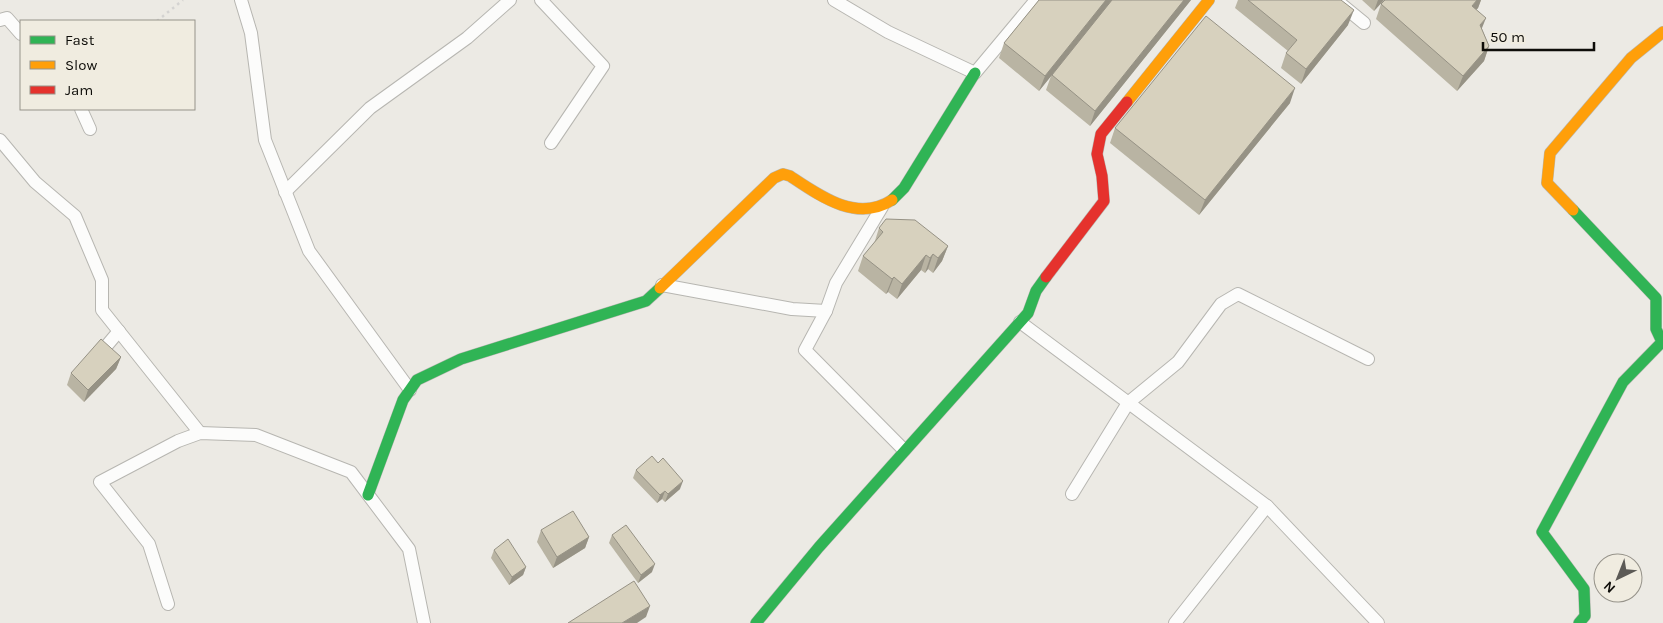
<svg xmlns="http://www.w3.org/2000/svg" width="1663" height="623" viewBox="0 0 1663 623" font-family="Karla,sans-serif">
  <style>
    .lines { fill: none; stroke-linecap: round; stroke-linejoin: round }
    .street-casing { stroke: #b7b6b1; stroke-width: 14 }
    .fast-casing { stroke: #b7b6b1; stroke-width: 12 }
    .slow-casing { stroke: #b7b6b1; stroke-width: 12 }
    .jam-casing { stroke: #b7b6b1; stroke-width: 12 }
    .path { stroke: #d4d3d1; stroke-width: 2.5; stroke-dasharray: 2.5 4; stroke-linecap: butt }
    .street { stroke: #fcfcfb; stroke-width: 12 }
    .fast { stroke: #30b455; stroke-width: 11 }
    .slow { stroke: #ff9f0a; stroke-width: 11 }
    .jam { stroke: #e5322d; stroke-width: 11 }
    .wall { fill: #b9b4a3 }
    .shaded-wall { fill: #969285 }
    .building { fill: #d7d1be; stroke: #969285 }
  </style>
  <rect width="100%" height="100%" fill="#eceae4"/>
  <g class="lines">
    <defs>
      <g id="street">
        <path d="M241 0 251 33 265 140 309 251 410 390"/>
        <path d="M541 0 603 66 551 143"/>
        <path d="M834 0 888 32 975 73 1036 0"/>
        <path d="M1336 0 1364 23"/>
        <path d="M0 20 7 18 21 34"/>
        <path d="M81 109 90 129"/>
        <path d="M0 140 35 182 75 216 102 280V310L200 433"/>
        <path d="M285 192 370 108 467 38 510 0"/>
        <path d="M662 285 792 309 826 311 836 283 882 207"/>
        <path d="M826 311 805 350 904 450"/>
        <path d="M1020 322 1267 506 1175 623"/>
        <path d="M98 356 119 331"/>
        <path d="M1072 494 1128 403 1178 362 1221 304 1238 294 1368 359"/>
        <path d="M1267 506 1378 623"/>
        <path d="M168 604 149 544 100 482 178 441 200 433 256 435 351 472 409 549 424 623"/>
      </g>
      <g id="fast">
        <path d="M892 200 904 188 975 73"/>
        <path d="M1573 210 1656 298V329L1662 342 1623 382 1542 532 1584 589 1585 616 1579 623"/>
        <path d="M368 495 403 400 417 380 461 359 646 301 660 288"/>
        <path d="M756 623 819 547 1028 313 1036 291 1046 277"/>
      </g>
      <g id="slow">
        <path d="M1127 102 1209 0"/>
        <path d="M1573 210 1547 183 1550 153 1631 58 1663 32"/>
        <path d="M660 288 774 178 783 174 790 176C820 196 857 223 892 200"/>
      </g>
      <path id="jam" d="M1046 277 1104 201 1102 176 1097 154 1101 134 1127 102"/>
    </defs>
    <use href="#street" class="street-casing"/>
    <use href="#fast" class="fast-casing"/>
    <use href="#slow" class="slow-casing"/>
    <use href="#jam" class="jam-casing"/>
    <path class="path" d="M157 21 183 0"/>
    <use href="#street" class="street"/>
    <use href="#fast" class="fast"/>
    <use href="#slow" class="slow"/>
    <use href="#jam" class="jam"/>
  </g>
  <g class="wall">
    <path d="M1039 0H1191L1090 126 1046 90 1051 76 1039 91 999 58 1004 43Z"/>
    <path d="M1238 0H1341L1348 25 1301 84 1281 68 1286 53 1288 51 1235 8Z"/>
    <path d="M1362 0H1384L1374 11Z"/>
    <path d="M1385 0H1481L1478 8 1476 10 1482 29 1489 46 1484 61 1457 91 1376 19 1381 4Z"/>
    <path d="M1290 103 1199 215 1110 143 1115 128Z"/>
    <path d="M879 228 948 246 942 261 933 273 928 269 925 273 921 270 897 299 888 292 886 294 858 271 863 256 874 244Z"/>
    <path d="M121 357 116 369 84 402 67 385 71 373Z"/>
    <path d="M636 470 680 489 665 502 662 499 657 503 633 478Z"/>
    <path d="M541 530 589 537 585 548 553 568 537 542Z"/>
    <path d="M612 535 652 572 638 583 609 543Z"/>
    <path d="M494 550 526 567 523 575 509 585 491 558Z"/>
  </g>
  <g class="shaded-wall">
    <path d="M1106 0H1113L1039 91 1045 76Z"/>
    <path d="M1184 0H1191L1090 126 1095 111Z"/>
    <path d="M1378 0H1384L1374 11Z"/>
    <path d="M1477 0H1481L1478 8 1466 21 1472 6Z"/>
    <path d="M1354 10 1348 25 1301 84 1306 69Z"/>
    <path d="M1486 18 1480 33V25Z"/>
    <path d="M1489 46 1484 61 1457 91 1463 76Z"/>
    <path d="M1295 88 1290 103 1199 215 1205 200Z"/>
    <path d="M948 246 942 261 933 273 938 258Z"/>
    <path d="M933 254 928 269 925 273 930 258Z"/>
    <path d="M926 255 921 270 897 299 902 284Z"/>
    <path d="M894 277 888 292 886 294 892 279Z"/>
    <path d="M121 357 116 369 84 402 88 390Z"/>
    <path d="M683 481 680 489 665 502 668 494Z"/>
    <path d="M665 491 662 499 657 503 660 495Z"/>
    <path d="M589 537 585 548 553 568 557 557Z"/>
    <path d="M655 564 652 572 638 583 641 575Z"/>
    <path d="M526 567 523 575 509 585 512 577Z"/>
    <path d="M650 606 646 617 637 623H622Z"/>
  </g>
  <g class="building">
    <path d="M1039 0H1106L1045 76 1004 43Z"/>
    <path d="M1112 0H1184L1095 111 1052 75Z"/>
    <path d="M1248 0H1341L1354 10 1306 69 1286 53 1297 40Z"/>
    <path d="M1385 0H1477L1472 6 1486 18 1480 25 1489 46 1463 76 1381 4Z"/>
    <path d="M1206 16 1295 88 1205 200 1115 128Z"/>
    <path d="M886 219 915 220 948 246 938 258 933 254 930 258 926 255 902 284 894 277 892 279 863 256 883 232 879 228Z"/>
    <path d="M101 339 121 357 88 390 71 373Z"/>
    <path d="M652 456 658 463 663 458 683 481 668 494 665 491 660 495 636 470Z"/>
    <path d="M573 511 589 537 557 557 541 530Z"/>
    <path d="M626 525 655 564 641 575 612 535Z"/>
    <path d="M508 539 526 567 512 577 494 550Z"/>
    <path d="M634 581 650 606 622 623H568Z"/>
  </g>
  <rect x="20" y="20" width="175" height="90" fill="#f0ece0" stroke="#96938a"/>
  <rect x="30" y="36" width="25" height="8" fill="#30b455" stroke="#96938a"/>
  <text x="65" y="45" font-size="15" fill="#0e0d09">Fast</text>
  <rect x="30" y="61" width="25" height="8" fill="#ff9f0a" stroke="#96938a"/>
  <text x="65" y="70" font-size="15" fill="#0e0d09">Slow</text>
  <rect x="30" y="86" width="25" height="8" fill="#e5322d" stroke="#96938a"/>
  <text x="65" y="95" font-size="15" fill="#0e0d09">Jam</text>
  <g transform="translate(1618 578) rotate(223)"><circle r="24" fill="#f0ece0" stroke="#96938a"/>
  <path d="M0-4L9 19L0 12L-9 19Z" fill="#5c5a56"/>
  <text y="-8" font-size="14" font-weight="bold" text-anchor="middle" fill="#0e0d09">N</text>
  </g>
  <path d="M1483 42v8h111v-8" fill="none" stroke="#0e0d09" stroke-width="2.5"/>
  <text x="1490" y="42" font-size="15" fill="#0e0d09" stroke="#f0ece0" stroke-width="4" paint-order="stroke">50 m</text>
</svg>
